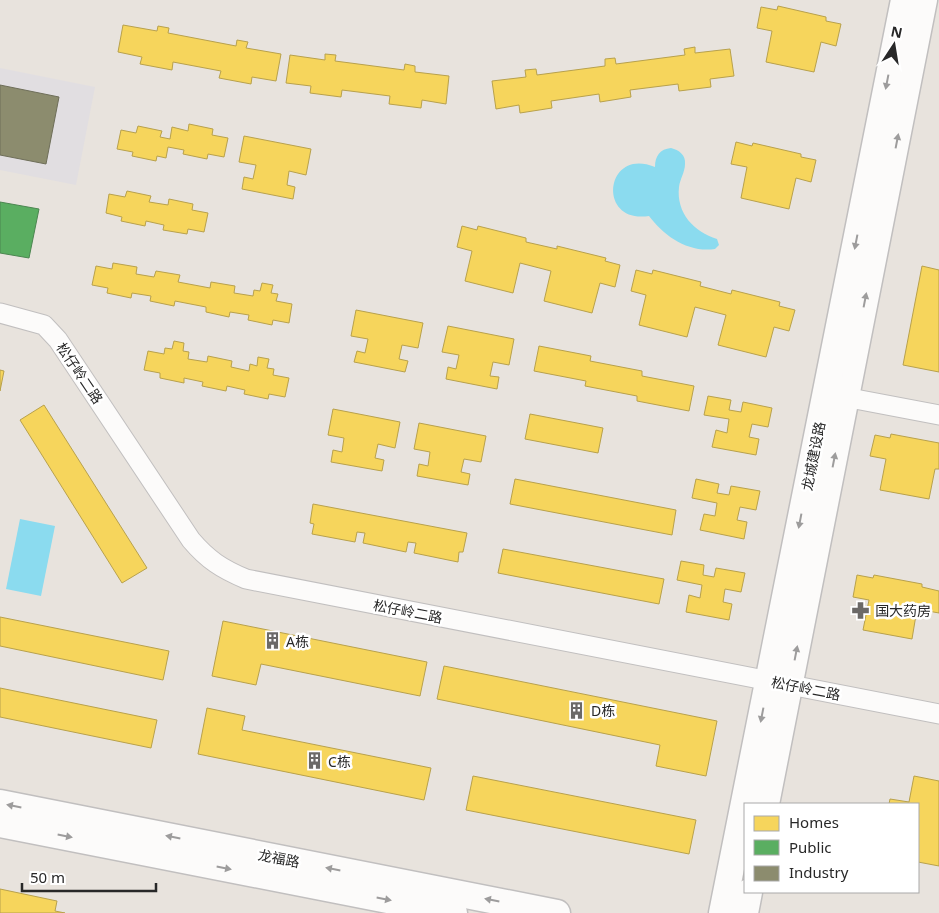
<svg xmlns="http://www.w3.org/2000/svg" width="939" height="913" viewBox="0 0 939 913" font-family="'Noto Sans','Noto Sans SC',sans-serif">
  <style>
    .industrial { fill: #e1dee1 }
    .water { fill: #8bdbef }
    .homes { fill: #f6d55c; stroke: #b8a14c }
    .public { fill: #5aae61; stroke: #4b8650 }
    .industry { fill: #8c8c6e; stroke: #6e6e59 }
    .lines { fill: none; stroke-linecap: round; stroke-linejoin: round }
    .street-casing { stroke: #c1bfbf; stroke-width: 21 }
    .secondary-casing { stroke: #c1bfbf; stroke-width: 29 }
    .street { stroke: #fcfbfa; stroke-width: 19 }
    .secondary { stroke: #fcfbfa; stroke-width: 26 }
    .oneway { fill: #9d9c9c }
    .labels { text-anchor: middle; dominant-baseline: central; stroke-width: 5; stroke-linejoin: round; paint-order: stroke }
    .street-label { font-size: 14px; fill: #282828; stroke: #fff }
    .poi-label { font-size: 14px; fill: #282828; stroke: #fff; text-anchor: start }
  </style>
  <rect width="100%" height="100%" fill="#e8e3dd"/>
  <path class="industrial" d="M0 68 95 87 76 185 0 170Z"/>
  <g class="water">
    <path d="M671 148C679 150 686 155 685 164 685 172 680 179 679 187 676 213 694 232 717 239L719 245 715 249C688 253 664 236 649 216 596 224 605 146 655 167 655 156 660 149 671 148Z"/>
    <path d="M20 519 55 526 41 596 6 589Z"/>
  </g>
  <g class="homes">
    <path d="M778 6 826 17V21L841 24 836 46 821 42 814 72 766 62 772 31 757 28 761 7 777 10Z"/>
    <path d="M123 25 157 31 158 26 169 28 168 33 236 46 237 40 248 42 246 48 281 54 276 81 252 77 251 84 219 78 221 71 173 62 172 70 140 64 142 57 118 52Z"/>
    <path d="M695 47V53L730 49 734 76 710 79 711 87 679 91 678 84 630 90 631 97 600 102 599 94 551 101 552 108 520 113 519 105 496 109 492 81 526 77 525 70 536 69 537 75 605 66V59L615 58 616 64 685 55 684 49Z"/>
    <path d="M325 54 336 55 335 61 404 70 405 64 415 66V72L449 76 446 104 422 100 421 108 389 104 390 96 342 90 341 97 310 93 311 86 286 83 290 55 325 60Z"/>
    <path d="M189 124 213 129 212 135 228 138 224 157 208 154 207 159 183 154 184 150 168 147 166 158 157 156 156 161 132 156 133 152 117 149 121 130 136 133 138 126 162 131 160 137 170 139 172 127 188 131Z"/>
    <path d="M244 136 311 149 306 175 289 171 287 185 295 187 293 199 242 189 244 177 253 179 256 165 239 162Z"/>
    <path d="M736 142 752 146 753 143 801 154V157L816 160 811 182 796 178 789 209 741 198 747 167 731 164Z"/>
    <path d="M127 191 151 196 149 202 168 205 169 199 193 204 192 210 208 213 204 232 188 229 187 234 163 230 164 225 146 221 145 226 121 221 122 217 106 213 109 194 125 197Z"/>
    <path d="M462 226 477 230 478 226 526 238V242L557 249V246L606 258 605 261 620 265 615 287 600 283 592 313 544 301 551 271 520 263 513 293 465 281 472 251 457 247Z"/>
    <path d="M113 263 137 267 136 274 154 277 156 271 180 275 178 282 210 288 211 282 235 286 234 293 253 296 254 290 260 291 262 283 273 285 271 293 278 294 276 301 292 304 289 323 273 320 272 325 248 320 249 315 230 312 229 317 206 312V307L175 301 174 306 150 301 151 296 132 293 131 298 107 293 108 288 92 285 96 266 112 269Z"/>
    <path d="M922 266 939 270V372L903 365Z"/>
    <path d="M636 270 652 274 653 270 701 282 700 286 731 294 732 290 780 302 779 306 795 310 789 331 774 327 766 357 718 345 726 315 695 307 687 337 639 325 646 295 631 291Z"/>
    <path d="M356 310 423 323 418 348 402 345 399 359 408 361 405 372 354 362 357 351 365 353 368 339 351 336Z"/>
    <path d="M448 326 514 339 509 365 493 362 490 376 499 377 497 389 446 379 448 367 456 369 459 355 442 352Z"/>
    <path d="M174 341 184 343 183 351 189 352 188 359 207 362 208 356 232 361 231 367 249 371 250 364 257 366 258 357 269 359 267 368 274 369 273 375 289 378 285 397 269 394 268 399 244 394 245 390 227 386 226 391 202 386 203 382 184 378V383L160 378V373L144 370 148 351 164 354 165 348 172 349Z"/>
    <path d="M539 346 591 356 590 361 642 371V376L694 386 689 411 637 401V396L585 386 586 381 534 371Z"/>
    <path d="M0 370 4 371 0 391Z"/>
    <path d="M708 396 731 400 729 410 741 412 743 402 772 408 768 427 752 424 749 437 759 439 756 455 712 447 716 430 727 433 729 419 704 415Z"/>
    <path d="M44 405 147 568 122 583 20 420Z"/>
    <path d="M333 409 400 422 395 448 378 444 375 458 384 460 382 471 331 462 333 450 342 452 344 438 328 435Z"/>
    <path d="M530 414 603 428 598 453 525 439Z"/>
    <path d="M419 423 486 436 481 462 464 459 461 472 470 474 468 485 417 476 419 464 428 466 430 452 414 449Z"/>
    <path d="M891 434 939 443V469H935L929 499 880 490 886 459 870 456 875 435 890 438Z"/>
    <path d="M515 479 676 510 672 535 510 504Z"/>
    <path d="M696 479 719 484 717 493 729 495 731 486 760 491 756 510 740 507 737 520 747 522 744 539 700 530 704 514 715 516 717 503 692 498Z"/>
    <path d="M313 504 467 533 463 552H459L458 562 414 553 416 543 408 542 406 552 363 543 365 533 357 532 355 542 312 534 314 524 310 523Z"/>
    <path d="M503 549 664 579 659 604 498 573Z"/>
    <path d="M681 561 704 565 703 575 714 577 716 568 745 573 741 592 725 589 723 602 732 604 729 620 686 612 689 595 700 598 702 585 677 580Z"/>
    <path d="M857 575 873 578 874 575 922 584V587L939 591V613L917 609 912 639 863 630 869 600 853 597Z"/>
    <path d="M0 617 169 651 163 680 0 646Z"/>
    <path d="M223 621 427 662 420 696 261 664 256 685 212 676Z"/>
    <path d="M444 666 717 721 706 776 656 766 660 745 437 699Z"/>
    <path d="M0 688 157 720 151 748 0 717Z"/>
    <path d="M207 708 245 716 242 730 431 768 424 800 198 754Z"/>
    <path d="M473 776 696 820 689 854 466 810Z"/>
    <path d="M914 776 939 781V866L918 862V804H889L890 799 909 802Z"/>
    <path d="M0 889 57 901 55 911 65 913H0Z"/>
  </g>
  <path class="public" d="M0 202 39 209 29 258 0 253Z"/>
  <path class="industry" d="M0 85 59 97 46 164 0 155Z"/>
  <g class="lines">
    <defs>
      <g id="street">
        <path d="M0 313 44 325 58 340 191 540C208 560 222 569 246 579L939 714"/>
        <path d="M834 395 939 415"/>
      </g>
      <g id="secondary">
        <path d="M0 803 557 913"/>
        <path d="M766 804 924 0"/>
        <path d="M0 824 454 913"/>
        <path d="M722 913 904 0"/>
        <path d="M745 913 749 892"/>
      </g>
    </defs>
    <use href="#street" class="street-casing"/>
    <use href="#secondary" class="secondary-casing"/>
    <use href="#street" class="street"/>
    <use href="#secondary" class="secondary"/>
  </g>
  <defs><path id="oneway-solid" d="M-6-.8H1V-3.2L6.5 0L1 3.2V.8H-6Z" transform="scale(1.25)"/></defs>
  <g class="oneway">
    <use href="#oneway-solid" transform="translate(887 82) rotate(101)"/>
    <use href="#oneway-solid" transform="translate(897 141) rotate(-79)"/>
    <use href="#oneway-solid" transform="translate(856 242) rotate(101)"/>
    <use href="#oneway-solid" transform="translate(865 300) rotate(-79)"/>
    <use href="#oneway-solid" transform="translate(834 460) rotate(-79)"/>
    <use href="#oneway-solid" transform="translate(800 521) rotate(101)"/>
    <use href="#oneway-solid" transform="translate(796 653) rotate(-79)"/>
    <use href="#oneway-solid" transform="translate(762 715) rotate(101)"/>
    <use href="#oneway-solid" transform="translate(14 806) rotate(-169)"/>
    <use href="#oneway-solid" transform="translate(65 836) rotate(11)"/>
    <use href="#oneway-solid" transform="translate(173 837) rotate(-169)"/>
    <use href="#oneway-solid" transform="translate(224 868) rotate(11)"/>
    <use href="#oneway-solid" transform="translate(333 869) rotate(-169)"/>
    <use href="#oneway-solid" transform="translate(384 899) rotate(11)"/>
    <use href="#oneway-solid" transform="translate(492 900) rotate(-169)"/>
  </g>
  <defs>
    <symbol id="pharmacy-bare" viewBox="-9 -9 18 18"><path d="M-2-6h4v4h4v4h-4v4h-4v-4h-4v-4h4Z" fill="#6b6967" stroke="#fff" stroke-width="2.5" paint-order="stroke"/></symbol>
    <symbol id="building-bare" viewBox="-9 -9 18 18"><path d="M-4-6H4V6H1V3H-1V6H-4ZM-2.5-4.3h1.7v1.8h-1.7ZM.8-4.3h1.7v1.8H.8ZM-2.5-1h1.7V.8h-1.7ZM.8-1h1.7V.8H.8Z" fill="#6b6967" stroke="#fff" stroke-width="2.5" paint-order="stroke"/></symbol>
  </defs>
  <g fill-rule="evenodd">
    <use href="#pharmacy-bare" x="848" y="598" width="25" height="25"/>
    <use href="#building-bare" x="260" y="628" width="25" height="25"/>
    <use href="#building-bare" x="564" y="698" width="25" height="25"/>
    <use href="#building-bare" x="302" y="748" width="25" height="25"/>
  </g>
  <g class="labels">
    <g class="street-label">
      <text transform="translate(80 373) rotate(56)">松仔岭二路</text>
      <text transform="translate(813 456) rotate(-79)">龙城建设路</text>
      <text transform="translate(408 611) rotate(11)">松仔岭二路</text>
      <text transform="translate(806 688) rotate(11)">松仔岭二路</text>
      <text transform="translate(279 858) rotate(11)">龙福路</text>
    </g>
    <g class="poi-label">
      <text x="875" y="610">国大药房</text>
      <text x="286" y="641">A栋</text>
      <text x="591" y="710">D栋</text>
      <text x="328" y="761">C栋</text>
    </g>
  </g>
  <rect x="744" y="803" width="175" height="90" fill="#ffffff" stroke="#a9a9a9"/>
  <rect x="754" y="816" width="25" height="15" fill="#f6d55c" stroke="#a9a9a9"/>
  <text x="789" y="828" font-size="15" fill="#282828">Homes</text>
  <rect x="754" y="840" width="25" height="15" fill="#5aae61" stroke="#a9a9a9"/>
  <text x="789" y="853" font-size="15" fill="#282828">Public</text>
  <rect x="754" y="866" width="25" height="15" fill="#8c8c6e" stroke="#a9a9a9"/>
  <text x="789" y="878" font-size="15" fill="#282828">Industry</text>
  <g transform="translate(894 45) rotate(12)" stroke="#ffffff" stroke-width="4" paint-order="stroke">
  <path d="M0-4L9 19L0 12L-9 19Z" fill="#282828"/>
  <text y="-8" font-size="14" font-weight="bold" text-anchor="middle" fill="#282828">N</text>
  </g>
  <path d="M22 883v8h134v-8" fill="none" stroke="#282828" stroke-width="2.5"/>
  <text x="30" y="883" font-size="15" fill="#282828" stroke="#ffffff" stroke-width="4" paint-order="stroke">50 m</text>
</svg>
